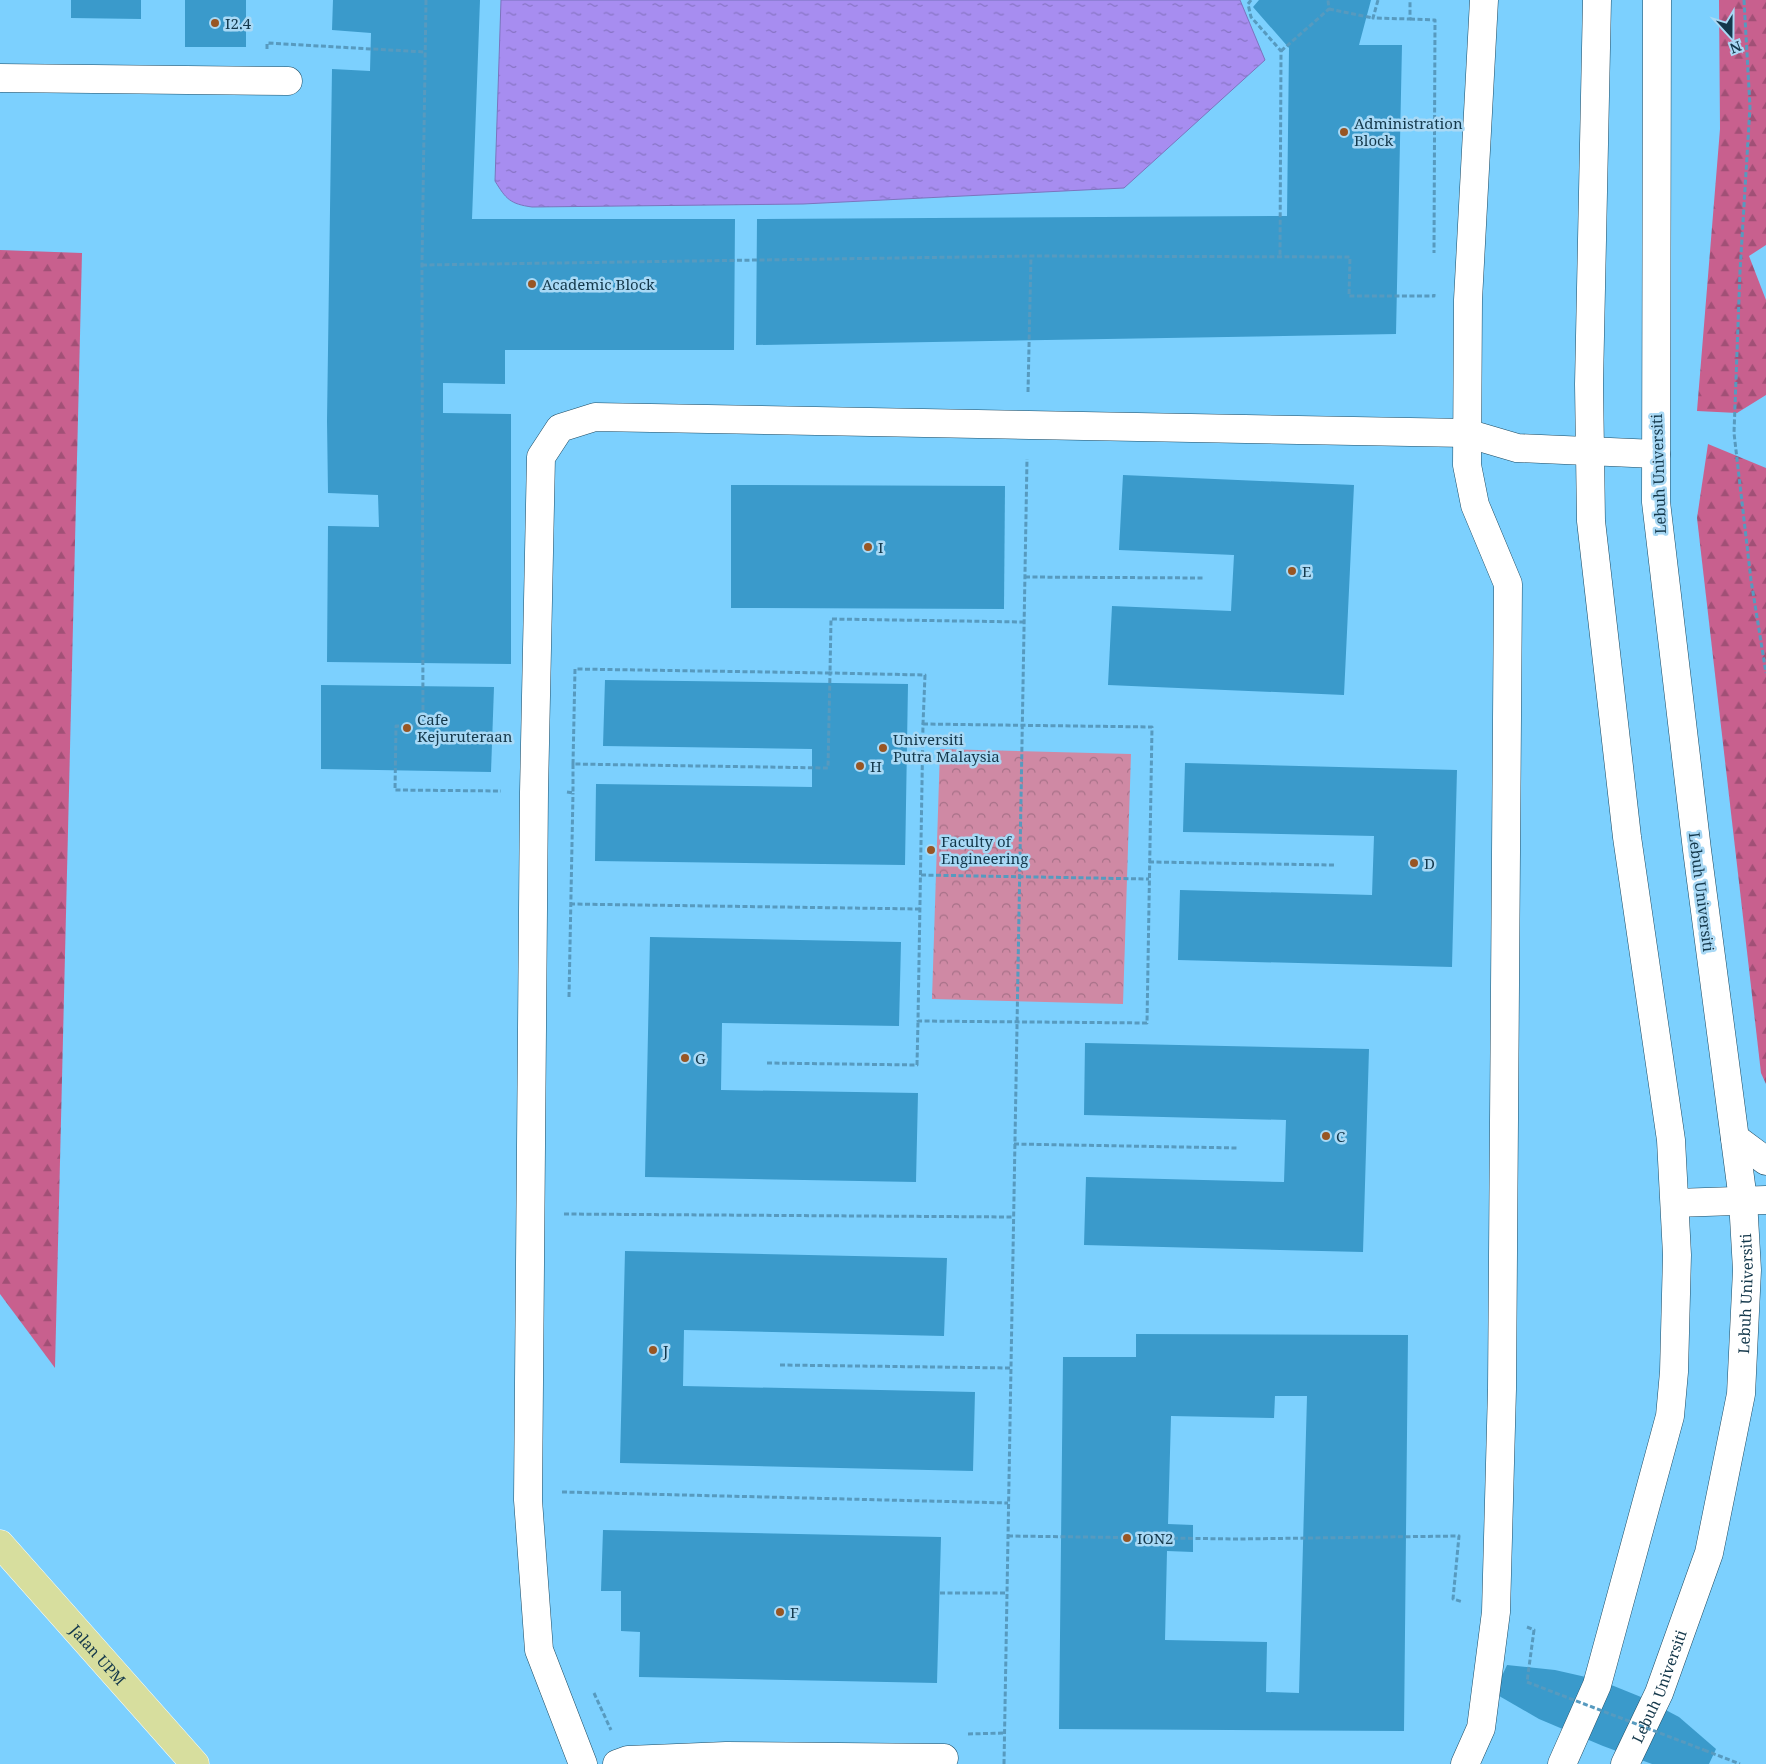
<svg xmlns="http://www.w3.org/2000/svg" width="1766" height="1764" viewBox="0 0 1766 1764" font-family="'Noto Serif',serif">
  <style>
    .forest { fill: url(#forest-firs) }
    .park { fill: url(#park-crowns) }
    .water { fill: url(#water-ripples); stroke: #7b74be }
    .building { fill: #3a9acb; fill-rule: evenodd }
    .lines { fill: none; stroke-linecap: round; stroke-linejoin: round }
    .minor-casing { stroke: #1d4a62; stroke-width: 29 }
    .major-casing { stroke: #fff; stroke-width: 29 }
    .path { stroke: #579abf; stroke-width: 3; stroke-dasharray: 5 2.5; stroke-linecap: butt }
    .minor { stroke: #fff; stroke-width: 28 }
    .major { stroke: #d7de9e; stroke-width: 28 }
    .path-bridge { stroke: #579abf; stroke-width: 3; stroke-dasharray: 5 2.5; stroke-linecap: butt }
    .poi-dot { fill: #985624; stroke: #a9d9f5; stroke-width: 2 }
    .labels { text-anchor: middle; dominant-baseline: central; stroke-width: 5; stroke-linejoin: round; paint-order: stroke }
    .poi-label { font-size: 15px; fill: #14384b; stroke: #a9d9f5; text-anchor: start }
    .street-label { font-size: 15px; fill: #14384b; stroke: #a9d9f5 }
  </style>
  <defs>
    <pattern id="forest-firs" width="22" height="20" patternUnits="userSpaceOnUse" patternTransform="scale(1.25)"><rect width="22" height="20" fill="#c8608e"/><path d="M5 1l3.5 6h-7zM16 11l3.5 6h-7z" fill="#a15076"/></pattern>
    <pattern id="park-crowns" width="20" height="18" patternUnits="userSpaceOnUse" patternTransform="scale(1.25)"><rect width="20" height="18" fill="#cf89a4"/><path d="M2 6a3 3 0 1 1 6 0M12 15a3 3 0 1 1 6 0" fill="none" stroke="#a77188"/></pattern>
    <pattern id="water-ripples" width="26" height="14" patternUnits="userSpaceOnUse" patternTransform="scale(1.25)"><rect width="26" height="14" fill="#a78df0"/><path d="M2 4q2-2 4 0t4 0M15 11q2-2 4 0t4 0" fill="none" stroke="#8774c4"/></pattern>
  </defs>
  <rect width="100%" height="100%" fill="#7cd0fe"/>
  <g class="forest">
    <path d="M1719 0H1766V245L1749 256 1766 300V395L1737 413 1697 411 1720 129Z"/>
    <path d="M0 250 82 253 55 1368 0 1294Z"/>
    <path d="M1708 444 1766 468V1084L1761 1073 1697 518Z"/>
  </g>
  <path class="park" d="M940 749 1131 754 1123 1004 932 999Z"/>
  <path class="water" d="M501 0H1240L1265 60 1124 188 803 204 532 207C510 204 506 199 495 181Z"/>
  <g class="building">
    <path d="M71 0H141V19L71 18Z"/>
    <rect x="185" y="0" width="61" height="47"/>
    <path d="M333 0H480L472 219H735L734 350H505V384L443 383V413L511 414V664L327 662 328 526 379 527 378 495 328 493 327 421 332 69 370 71 371 33 332 30Z"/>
    <path d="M1259 0H1371L1359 45H1402L1396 334 756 345 757 219 1287 216 1289 48 1253 7Z"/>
    <path d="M1123 475 1354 485 1344 695 1108 685 1112 606 1231 611 1234 555 1119 550Z"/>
    <path d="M731 485 1005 486 1004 609 731 608Z"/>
    <path d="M605 680 908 684 905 865 595 861 596 784 812 787V749L603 746Z"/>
    <path d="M321 685 494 687 491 772 321 769Z"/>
    <path d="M1185 763 1457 770 1452 967 1178 960 1180 890 1372 895 1374 836 1183 832Z"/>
    <path d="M650 937 901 942 899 1026 722 1023 721 1090 918 1093 916 1182 645 1177Z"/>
    <path d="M1085 1043 1369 1049 1363 1252 1084 1245 1086 1177 1284 1182 1286 1120 1084 1115Z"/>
    <path d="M625 1251 947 1258 944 1336 684 1330 683 1386 975 1392 973 1471 620 1463Z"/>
    <path d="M1136 1334 1408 1335 1404 1731 1059 1729 1063 1357H1136ZM1275 1396H1307L1299 1693 1266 1692 1267 1642 1165 1640 1167 1551 1193 1552V1525L1168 1524 1171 1416 1274 1418Z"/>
    <path d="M603 1530 941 1537 937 1683 639 1677 640 1632 621 1631V1591H601Z"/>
    <path d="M1507 1665 1555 1670 1599 1680 1641 1697 1679 1717 1716 1749 1709 1764H1652L1603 1746 1539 1719 1494 1693Z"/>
  </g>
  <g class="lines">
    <defs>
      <g id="minor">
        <path d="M0 78 288 81"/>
        <path d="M1735 1138 1766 1161"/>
        <path d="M1675 1203 1766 1200"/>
        <path d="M583 1764 539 1650 528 1500 534 792 541 457 560 428 595 417 1466 433 1517 448 1656 454"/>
        <path d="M617 1764 628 1760 726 1756 944 1758"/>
        <path d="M1465 1764 1481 1728 1496 1612 1502 1389 1508 584 1475 505 1467 465 1468 300 1484 0"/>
        <path d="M1562 1764 1597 1685 1670 1416 1674 1372 1677 1255 1671 1140 1627 837 1591 521 1589 384 1597 0"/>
        <path id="s1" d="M1625 1764 1659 1693 1709 1553 1741 1394 1747 1270 1743 1200 1697 850 1656 502 1657 0"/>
      </g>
      <g id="major">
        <path id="s2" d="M0 1544 195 1764"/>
      </g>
    </defs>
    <use href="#minor" class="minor-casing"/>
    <use href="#major" class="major-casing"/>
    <g class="path">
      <path d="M426 0 422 265 423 726H396L395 790 501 791"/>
      <path d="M1251 0 1248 4 1251 17 1281 51 1280 256"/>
      <path d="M1378 0 1373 18 1410 19V0"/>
      <path d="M1744 0 1750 107 1740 271 1734 433 1751 580 1766 673"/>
      <path d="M1329 9 1373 18"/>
      <path d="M1410 19 1435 20 1434 253"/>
      <path d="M267 49V43L425 52"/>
      <path d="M1281 51 1329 9 1328 0"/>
      <path d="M422 265 1031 256 1350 257 1349 296H1434V294"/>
      <path d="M1028 392 1031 256"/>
      <path d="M1025 577 1203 578"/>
      <path d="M923 724 1152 727 1147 1023 918 1021Z"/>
      <path d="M573 764 575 669 830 673 831 619 1024 622"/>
      <path d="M567 792 573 793V764L828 768 830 673 925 675 923 724"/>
      <path d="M1149 862 1334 865"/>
      <path d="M921 875 1149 879"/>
      <path d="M570 904 920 909"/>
      <path d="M569 997 573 793"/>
      <path d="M767 1063 917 1065 918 1021"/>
      <path d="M1014 1144 1238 1148"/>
      <path d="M564 1214 1014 1217"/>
      <path d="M780 1365 1010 1368"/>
      <path d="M562 1492 1008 1503"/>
      <path d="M1008 1536 1237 1539 1459 1536 1453 1599 1463 1602"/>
      <path d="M940 1593H1007"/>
      <path d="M1527 1627 1534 1630 1527 1682"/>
      <path d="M594 1693 611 1730"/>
      <path d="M968 1734 1004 1733"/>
      <path d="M1704 1750 1740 1764"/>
      <path d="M1004 1764 1027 459"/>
    </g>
    <use href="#minor" class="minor"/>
    <use href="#major" class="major"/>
    <path class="path-bridge" d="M1527 1682 1704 1750"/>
  </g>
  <g class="poi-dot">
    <circle cx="215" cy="23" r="5"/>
    <circle cx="1344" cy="132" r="5"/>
    <circle cx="532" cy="284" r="5"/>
    <circle cx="868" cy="547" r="5"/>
    <circle cx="1292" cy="571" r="5"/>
    <circle cx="407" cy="728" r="5"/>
    <circle cx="883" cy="748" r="5"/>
    <circle cx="860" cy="766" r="5"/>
    <circle cx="931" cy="850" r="5"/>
    <circle cx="1414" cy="863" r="5"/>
    <circle cx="685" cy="1058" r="5"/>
    <circle cx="1326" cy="1136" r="5"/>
    <circle cx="653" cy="1350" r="5"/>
    <circle cx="1127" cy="1538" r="5"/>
    <circle cx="780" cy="1612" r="5"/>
  </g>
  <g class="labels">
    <g class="poi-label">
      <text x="225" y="23">I2.4</text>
      <text x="1354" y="123">Administration<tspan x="1354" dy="17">Block</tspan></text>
      <text x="542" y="284">Academic Block</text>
      <text x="878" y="547">I</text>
      <text x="1302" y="571">E</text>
      <text x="417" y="719">Cafe<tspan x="417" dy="17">Kejuruteraan</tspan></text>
      <text x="893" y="739">Universiti<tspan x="893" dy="17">Putra Malaysia</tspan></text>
      <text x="870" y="766">H</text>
      <text x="941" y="841">Faculty of<tspan x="941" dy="17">Engineering</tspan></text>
      <text x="1424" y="863">D</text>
      <text x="695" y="1058">G</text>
      <text x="1336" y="1136">C</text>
      <text x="663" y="1350">J</text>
      <text x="1137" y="1538">ION2</text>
      <text x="790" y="1612">F</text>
    </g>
    <g class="street-label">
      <text transform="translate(1658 474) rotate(-92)">Lebuh Universiti</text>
      <text transform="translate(1702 892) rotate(83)">Lebuh Universiti</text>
      <text stroke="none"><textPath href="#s1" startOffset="490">Lebuh Universiti</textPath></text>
      <text stroke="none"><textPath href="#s2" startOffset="148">Jalan UPM</textPath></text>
      <text stroke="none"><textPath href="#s1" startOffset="85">Lebuh Universiti</textPath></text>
    </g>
  </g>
  <g transform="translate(1731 35) rotate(159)" stroke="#a9d9f5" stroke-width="4" paint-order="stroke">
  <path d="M0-4L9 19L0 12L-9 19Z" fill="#14384b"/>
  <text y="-8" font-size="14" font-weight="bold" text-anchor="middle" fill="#14384b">N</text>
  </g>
</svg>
